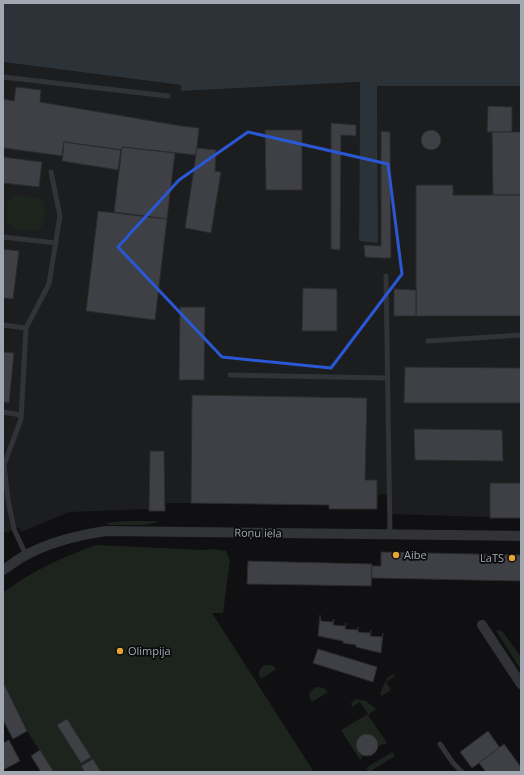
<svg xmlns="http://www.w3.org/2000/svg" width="524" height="775" font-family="'Open Sans',sans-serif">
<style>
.built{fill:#1c1d1f}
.green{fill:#1d241e}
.water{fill:#2b3339}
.building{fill:#3f4045;stroke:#2a2b2e}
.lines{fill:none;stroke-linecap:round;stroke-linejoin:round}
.lane{stroke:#323336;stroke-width:5}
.street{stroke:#323336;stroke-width:10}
.marked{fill:none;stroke:#2a57d4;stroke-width:3;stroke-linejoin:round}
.poi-dot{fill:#e7a533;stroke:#0b0b0d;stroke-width:1.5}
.labels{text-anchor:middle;stroke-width:3.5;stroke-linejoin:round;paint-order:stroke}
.street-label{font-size:11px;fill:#a2a8b2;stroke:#0b0b0d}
.poi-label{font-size:11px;fill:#a2a8b2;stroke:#0b0b0d;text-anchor:start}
</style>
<rect width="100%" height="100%" fill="#101012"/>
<!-- built -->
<polygon class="built" points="3,62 181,85 182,91 360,82 359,241 378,243 377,86 521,86 521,518 390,514 390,494 377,495 377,509 329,509 329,505 191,503 165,503 165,511 149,511 149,509 69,512 21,532 19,527 6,533 3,530"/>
<!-- green -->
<g class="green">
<path d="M18 195 32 196 42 199 45 205 44 223 41 228C29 233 16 231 6 222L8 201 12 196Z"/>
<polygon points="125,521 158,521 154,523 145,525 110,525 105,523"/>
<path d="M96 545 204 550 212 549 226 551 230 560 223 613H212L314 772H54L27 731 3 682V593C32 570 62 558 96 545Z"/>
<polygon points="498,630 503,632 521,657 521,670 496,631"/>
<path d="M265 665C270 665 273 665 276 669L261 679C257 673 259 669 265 665Z"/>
<polygon points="393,674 395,676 386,682 391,690 382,696 380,693 387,678"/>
<polygon points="316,687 324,688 328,692 312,702 309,695 310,692"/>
<path d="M356 699 366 701 376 709 368 715 387 743 378 746C376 721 342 743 364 755L360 760 341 730 368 714 360 702 352 707 351 703Z"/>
<polygon points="392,752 395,756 369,772 366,768"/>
</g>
<!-- water -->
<polygon class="water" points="3,3 521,3 521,86 377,86 378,243 359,241 360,82 181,91 181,85 3,62"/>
<!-- building -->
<g class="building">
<polygon points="16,87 41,90 40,102 182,126 199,128 196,155 122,147 121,150 64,142 62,156 4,148 3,156 3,99 14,101"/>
<polygon points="488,106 512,107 512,132 487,132"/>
<polygon points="331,123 356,125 356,136 341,135 340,250 331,249"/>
<circle cx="431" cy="140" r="10"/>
<polygon points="265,130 302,130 302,190 266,190"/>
<polygon points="381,131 390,132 391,258 381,258 365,257 364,245 381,246"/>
<polygon points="492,132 521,132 521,195 493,195"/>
<polygon points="64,142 121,150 118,170 62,161"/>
<polygon points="122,147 175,153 167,219 114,212"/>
<polygon points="197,148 216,150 215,171 221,172 211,233 185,228"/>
<polygon points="3,157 42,162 39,187 3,183"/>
<polygon points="416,185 453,185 453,195 521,195 521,316 416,316"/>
<polygon points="98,211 167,219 155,320 86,311"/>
<polygon points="3,249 19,251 13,299 3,298"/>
<polygon points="303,288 337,289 337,331 302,331"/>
<polygon points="394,289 416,290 416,316 394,316"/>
<polygon points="180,307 205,307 204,380 179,380"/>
<polygon points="3,352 14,353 9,403 3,402"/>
<polygon points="405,367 521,368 521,403 404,403"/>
<polygon points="192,395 367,398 365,480 377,480 377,509 329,509 329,505 191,503"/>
<polygon points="414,429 502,430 503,461 415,460"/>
<polygon points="150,451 164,451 165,511 149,511"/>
<rect x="490" y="483" width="31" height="35"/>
<polygon points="381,552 521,555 521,581 371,578 372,566 381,566"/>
<polygon points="248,561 372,564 371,586 247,584"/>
<polygon points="320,615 321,621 332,622 334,619 333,625 345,626 346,623 345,629 357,630 358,627 358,632 370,633 371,630 370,636 382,637 383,633 381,653 356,647 356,645 343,643 343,641 318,636"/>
<polygon points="318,649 377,667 373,682 313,663"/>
<polygon points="3,682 27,731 13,739 3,720"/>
<polygon points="67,719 91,757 81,763 57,725"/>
<polygon points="488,731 500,748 472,768 460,752"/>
<circle cx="367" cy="745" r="11"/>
<polygon points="9,740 20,761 3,770 3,743"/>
<polygon points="504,744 521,767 521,772 486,772 479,763"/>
<polygon points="40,750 54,772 41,772 31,756"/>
<polygon points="93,759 101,772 85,772 81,766"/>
</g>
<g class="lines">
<!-- lane -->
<g class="lane">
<polyline points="3,77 168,96"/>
<polyline points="3,237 56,243"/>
<polyline points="386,276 390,534"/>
<polyline points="3,325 26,328"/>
<polyline points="428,341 521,335"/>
<polyline points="230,375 387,378"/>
<polyline points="3,412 21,415"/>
<polyline points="26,555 14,529 8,500 4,465 21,419 26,328 49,284 60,216 51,172"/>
<polyline points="440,744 453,763 462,772"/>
</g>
<!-- street -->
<g class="street">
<path d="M3 570C11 565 18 559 26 555 50 542 79 535 106 531L521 536"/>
<polyline points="482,625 521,684"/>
</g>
</g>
<!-- marked area -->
<path class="marked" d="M248 132 388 164 402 274 331 368 222 357 118 247 179 180Z"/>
<!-- markers -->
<g class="poi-dot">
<circle cx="396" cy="555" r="4"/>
<circle cx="512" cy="558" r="4"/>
<circle cx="120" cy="651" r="4"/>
</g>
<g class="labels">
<!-- street labels -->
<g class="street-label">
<text transform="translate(258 533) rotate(1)" y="4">Roņu iela</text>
</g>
<!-- poi labels -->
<g class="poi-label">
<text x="404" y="559">Aibe</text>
<text x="504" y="562" text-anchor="end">LaTS</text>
<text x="128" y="655">Olimpija</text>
</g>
</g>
<!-- border -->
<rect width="524" height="775" fill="none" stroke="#a2a8b2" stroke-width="8"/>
</svg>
